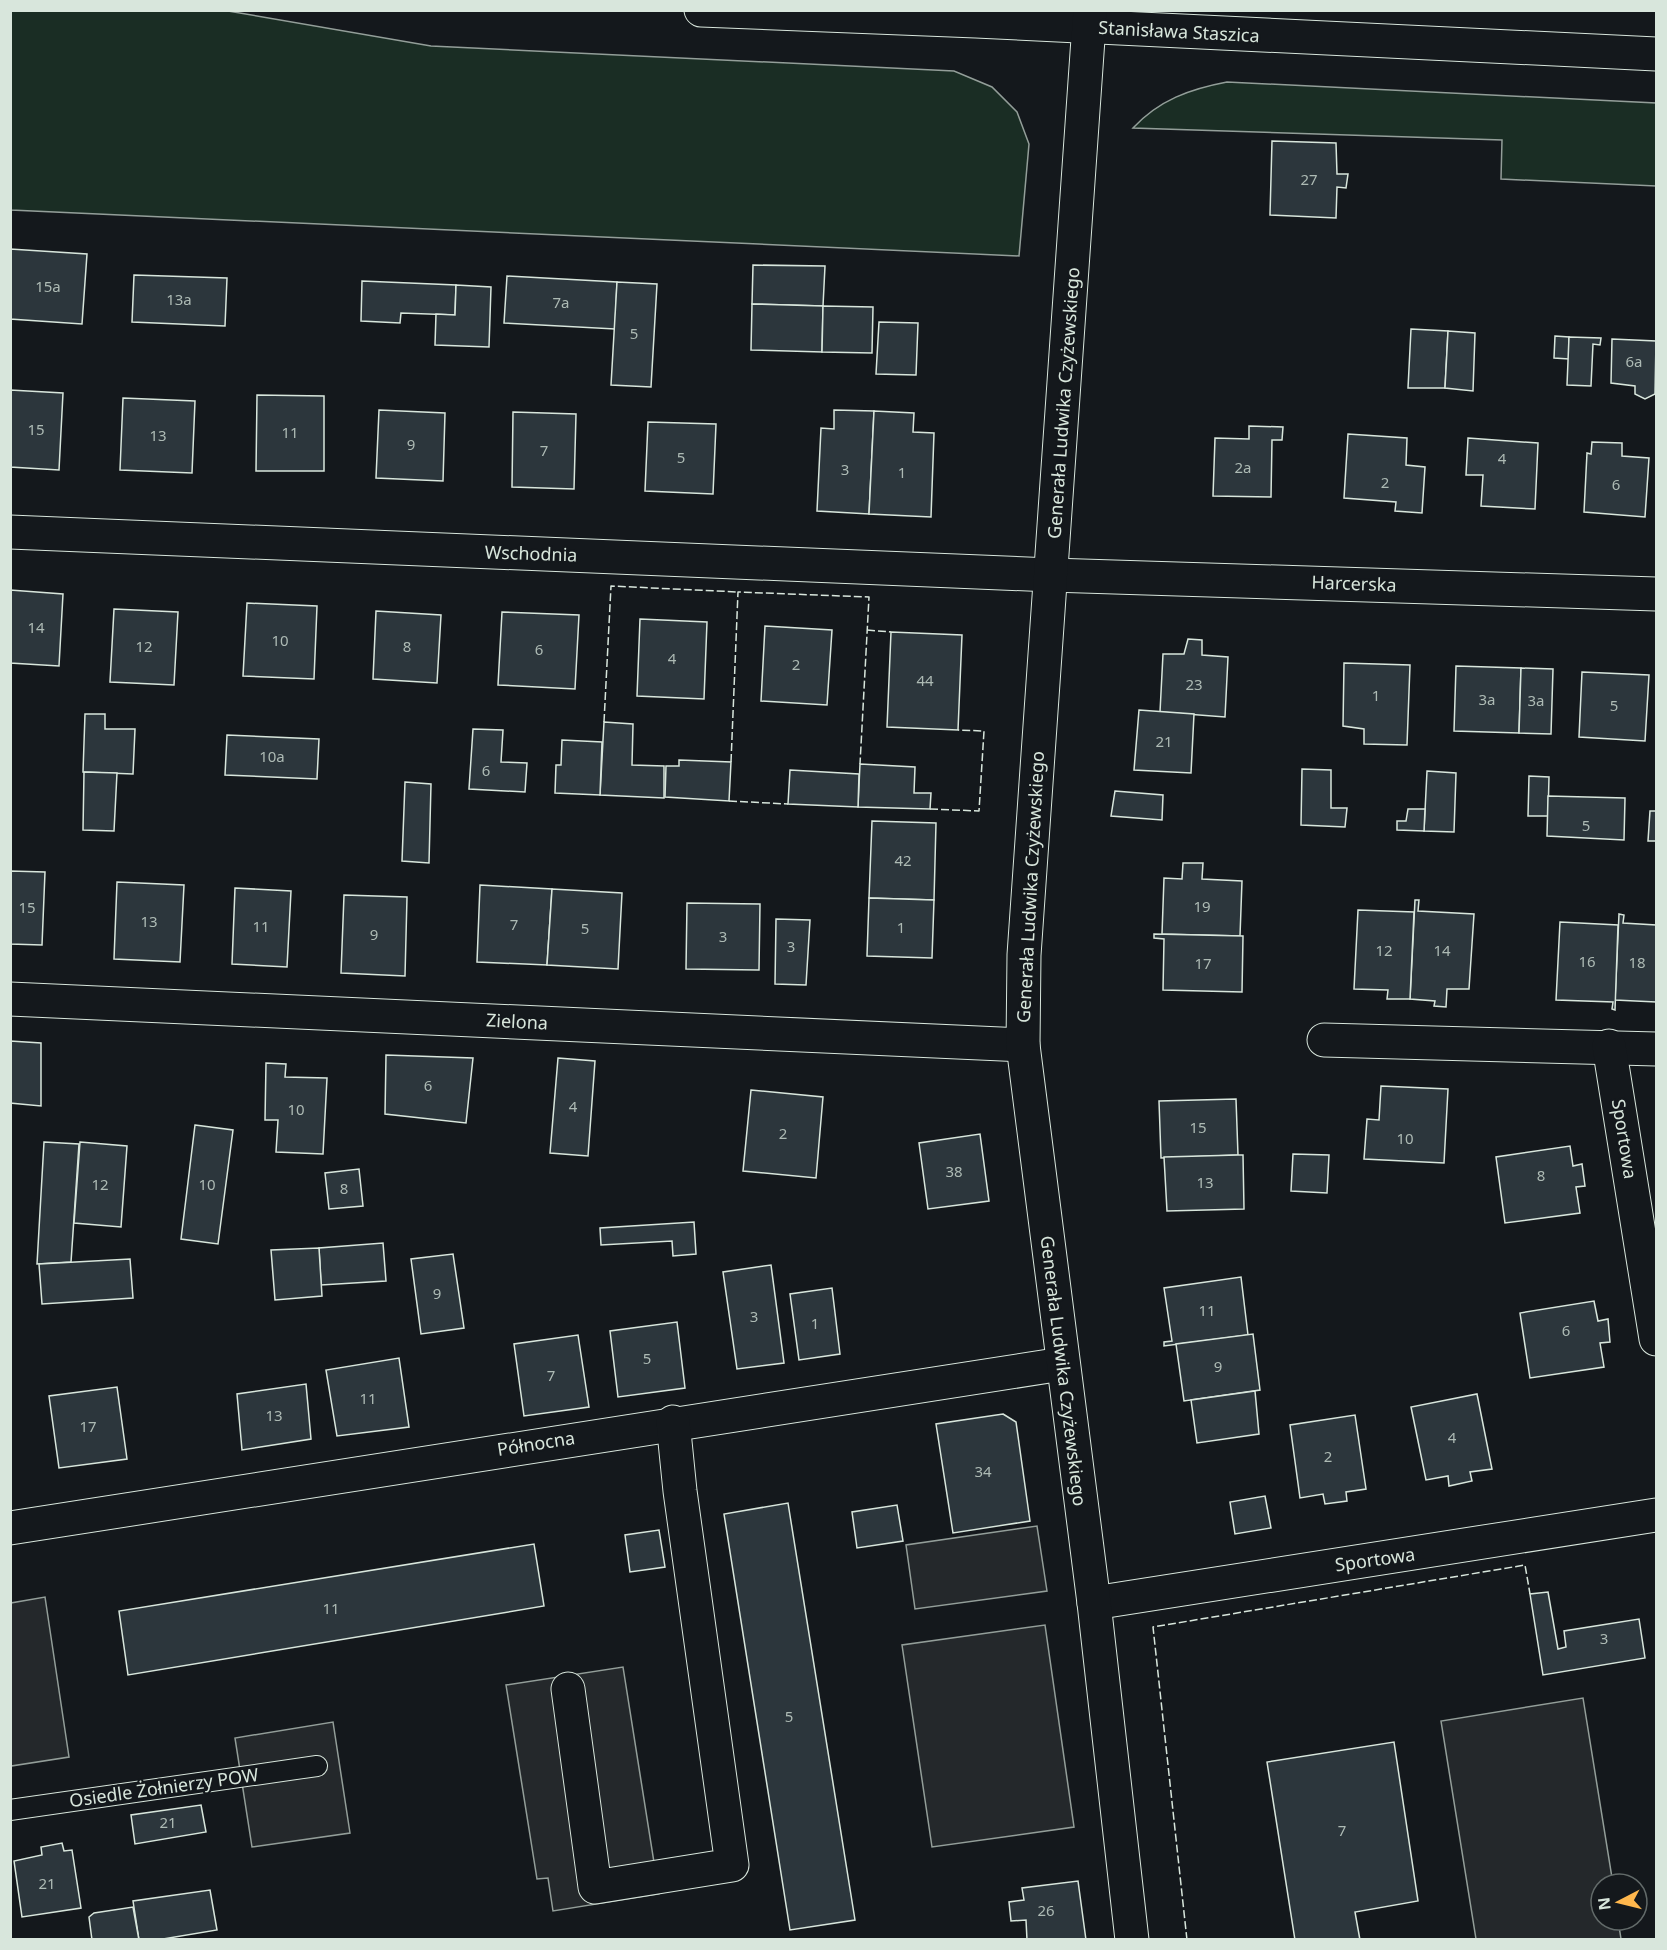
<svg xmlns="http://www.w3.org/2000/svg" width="1667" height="1950" font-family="'Noto Sans',sans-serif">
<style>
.green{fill:#1a2d24;stroke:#939e99;stroke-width:1.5}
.parking{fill:#24282b;stroke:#939e99;stroke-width:1.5}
.building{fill:#2c363c;stroke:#d8e6dc;stroke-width:1.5}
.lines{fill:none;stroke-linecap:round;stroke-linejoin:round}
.service-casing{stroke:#d8e6dc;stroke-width:22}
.minor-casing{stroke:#d8e6dc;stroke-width:35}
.tertiary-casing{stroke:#d8e6dc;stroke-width:35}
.service{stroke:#14181c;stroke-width:20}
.minor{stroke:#14181c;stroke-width:33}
.tertiary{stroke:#14181c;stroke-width:33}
.fence{stroke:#d8e6dc;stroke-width:1.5;stroke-dasharray:8 3;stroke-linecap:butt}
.labels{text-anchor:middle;stroke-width:4.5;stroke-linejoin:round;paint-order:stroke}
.number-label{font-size:15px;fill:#adbab4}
.street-label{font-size:18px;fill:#d8e6dc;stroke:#14181c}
</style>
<rect width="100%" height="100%" fill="#14181c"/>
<!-- green -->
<g class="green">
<polygon points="11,10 228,11 431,46 954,71 992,87 1017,112 1029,144 1019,256 11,210"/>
<path d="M1227 82 1656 103V186L1501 179 1502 140 1133 128C1159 100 1190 89 1227 82Z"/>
</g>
<!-- parking -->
<g class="parking">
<polygon points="1037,1526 1047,1591 915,1609 906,1545"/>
<polygon points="45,1597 69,1757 11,1766 11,1603"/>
<polygon points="1045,1625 1074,1827 932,1847 902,1645"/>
<polygon points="623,1667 659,1894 553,1911 548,1878 537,1879 506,1685"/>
<polygon points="1583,1698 1613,1884 1601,1884 1601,1920 1618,1920 1621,1939 1476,1939 1441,1721"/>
<polygon points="333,1722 350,1833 252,1847 235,1738"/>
</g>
<!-- building -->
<g class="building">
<polygon points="1272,141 1336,143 1337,174 1348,174 1346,188 1337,187 1336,218 1270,215"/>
<polygon points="10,249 87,254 82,324 10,319"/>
<polygon points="753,265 825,266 823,306 752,304"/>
<polygon points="134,275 227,278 225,326 132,322"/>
<polygon points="507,276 617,282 615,329 504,323"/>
<polygon points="362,281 456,285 455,315 401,313 400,323 361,321"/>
<polygon points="617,282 657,284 651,387 611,385"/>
<polygon points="456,285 491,287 489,347 435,345 436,314 455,315"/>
<polygon points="752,304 823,306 822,352 751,350"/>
<polygon points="823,306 873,307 872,353 822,352"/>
<polygon points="879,322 918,323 916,375 876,374"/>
<polygon points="1411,329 1448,331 1445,388 1408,388"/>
<polygon points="1448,331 1475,333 1473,391 1445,388"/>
<polygon points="1555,336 1569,337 1569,359 1554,358"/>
<polygon points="1569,337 1601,338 1600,345 1593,344 1591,386 1567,385"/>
<polygon points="1612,339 1656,341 1655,394 1645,399 1635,394 1635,386 1611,383"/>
<polygon points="10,390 63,393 59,470 10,467"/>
<polygon points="257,395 324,396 324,471 256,471"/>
<polygon points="123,398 195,401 192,473 120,470"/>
<polygon points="379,410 445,413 443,481 376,478"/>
<polygon points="834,410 874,411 869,514 817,511 821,428 834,429"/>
<polygon points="874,411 914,413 913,432 934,433 931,517 869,514"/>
<polygon points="513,412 576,414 574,489 512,487"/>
<polygon points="648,422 716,424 713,494 645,491"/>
<polygon points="1249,426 1283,427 1282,440 1272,440 1271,497 1213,496 1215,438 1249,439"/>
<polygon points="1348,434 1407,438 1406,465 1425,467 1422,513 1395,511 1396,502 1344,498"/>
<polygon points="1468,438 1538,443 1535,509 1481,506 1483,475 1466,475"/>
<polygon points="1592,442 1622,443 1622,456 1649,458 1645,517 1584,512 1587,453 1591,454"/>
<polygon points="10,590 63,594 59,666 10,663"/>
<polygon points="247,603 317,606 314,679 243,676"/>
<polygon points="114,609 178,612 174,685 110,682"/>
<polygon points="376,611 441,615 437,683 373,679"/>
<polygon points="502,612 579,615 575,689 498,685"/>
<polygon points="640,619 707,622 704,699 637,696"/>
<polygon points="765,626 832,630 827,705 761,701"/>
<polygon points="891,632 962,635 958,730 887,727"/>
<polygon points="1188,639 1202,640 1202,655 1228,657 1225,717 1160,712 1163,654 1184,654"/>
<polygon points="1344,663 1410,665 1407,745 1364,744 1364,729 1343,726"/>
<polygon points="1456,666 1521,668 1519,733 1454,731"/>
<polygon points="1521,668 1553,669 1551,734 1519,733"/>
<polygon points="1582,672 1649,675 1645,741 1579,737"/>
<polygon points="1139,710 1194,714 1191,773 1134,770"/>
<polygon points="85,714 105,714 105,729 135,729 133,774 83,772"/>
<polygon points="604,722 633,724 632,765 664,766 664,798 600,795"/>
<polygon points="473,729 503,730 501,762 527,763 525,792 469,789"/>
<polygon points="227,735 319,739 317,779 225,775"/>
<polygon points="562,740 602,742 600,795 555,793 556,765 561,765"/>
<polygon points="679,760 731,762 729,801 665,797 666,766 679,766"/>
<polygon points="860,764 915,767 914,793 931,793 930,809 858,807"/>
<polygon points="1302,769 1331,770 1331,808 1347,808 1345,827 1301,825"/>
<polygon points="790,770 859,774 858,807 788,804"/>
<polygon points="1427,771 1456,773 1454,832 1424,831"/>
<polygon points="84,772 117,773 114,831 83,830"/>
<polygon points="1529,776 1549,777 1548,816 1528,816"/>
<polygon points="405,782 431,784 429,863 402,861"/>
<polygon points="1115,791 1163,795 1162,820 1111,816"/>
<polygon points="1548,796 1625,798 1624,840 1547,836"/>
<polygon points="1408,809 1425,809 1424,831 1397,830 1397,821 1406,821"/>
<polygon points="1650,811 1656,811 1656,841 1648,841"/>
<polygon points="872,821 936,823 934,900 869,898"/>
<polygon points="1183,863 1203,863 1202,879 1242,881 1240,936 1162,934 1164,878 1182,879"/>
<polygon points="10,871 45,872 42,945 10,944"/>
<polygon points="117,882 184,885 180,962 114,959"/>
<polygon points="480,885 552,889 547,965 477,962"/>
<polygon points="235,888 291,891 287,967 232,964"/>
<polygon points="552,889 622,893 618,969 547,965"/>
<polygon points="344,895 407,897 405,976 341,973"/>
<polygon points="869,898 934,900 932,958 867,956"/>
<polygon points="1415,900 1419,900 1418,911 1474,914 1469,989 1447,989 1446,1007 1434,1006 1435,1001 1410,999"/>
<polygon points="687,903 760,904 759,970 686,969"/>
<polygon points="1358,910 1414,912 1410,999 1387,999 1388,990 1354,989"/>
<polygon points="1619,914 1624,915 1623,923 1656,925 1656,1002 1615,1000"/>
<polygon points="776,919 810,920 806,985 775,984"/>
<polygon points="1560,922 1618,925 1615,1010 1612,1009 1613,1002 1556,1000"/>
<polygon points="1154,934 1243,936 1242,992 1163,990 1164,939 1154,938"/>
<polygon points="10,1041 41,1043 41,1106 10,1103"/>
<polygon points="386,1055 473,1058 466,1123 385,1114"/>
<polygon points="558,1058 595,1061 588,1156 550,1153"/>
<polygon points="266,1063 286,1064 285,1077 327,1078 323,1154 276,1152 278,1120 265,1120"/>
<polygon points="1381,1086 1448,1089 1444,1163 1364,1159 1367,1119 1379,1120"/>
<polygon points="751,1090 823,1097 816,1178 743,1171"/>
<polygon points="1236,1099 1238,1155 1161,1158 1159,1101"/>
<polygon points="195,1125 233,1130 218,1244 181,1239"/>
<polygon points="980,1134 989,1201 928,1209 919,1143"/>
<polygon points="44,1142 79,1144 71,1262 37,1264"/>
<polygon points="80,1142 127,1146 121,1227 74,1223"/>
<polygon points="1570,1146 1573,1166 1582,1164 1585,1186 1576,1187 1580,1213 1505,1223 1496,1157"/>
<polygon points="1293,1154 1329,1155 1327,1193 1291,1191"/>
<polygon points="1238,1155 1243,1155 1244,1209 1167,1211 1164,1157"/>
<polygon points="359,1169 363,1206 329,1209 325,1173"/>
<polygon points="694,1222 696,1254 673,1256 672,1241 601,1245 600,1228"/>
<polygon points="383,1243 386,1281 321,1285 319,1248"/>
<polygon points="319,1248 322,1296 275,1300 271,1250"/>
<polygon points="453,1254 464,1328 421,1334 411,1259"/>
<polygon points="130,1259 133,1298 42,1304 39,1264"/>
<polygon points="771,1265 784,1363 737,1369 723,1272"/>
<polygon points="1241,1277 1248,1335 1164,1346 1164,1342 1172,1341 1164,1288"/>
<polygon points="832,1288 840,1354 799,1360 790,1294"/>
<polygon points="1594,1301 1598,1321 1608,1319 1610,1342 1600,1343 1604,1367 1530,1378 1520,1313"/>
<polygon points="677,1322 685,1388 618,1397 610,1331"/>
<polygon points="1253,1334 1260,1390 1184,1401 1176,1344"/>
<polygon points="578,1335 589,1407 524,1416 514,1344"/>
<polygon points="399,1358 409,1427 337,1436 326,1370"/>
<polygon points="306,1384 311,1439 242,1450 237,1394"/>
<polygon points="117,1387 127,1459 59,1468 49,1396"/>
<polygon points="1255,1391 1259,1434 1197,1443 1191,1400"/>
<polygon points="1477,1394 1492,1469 1470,1472 1472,1481 1449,1486 1448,1476 1426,1480 1411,1407"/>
<polygon points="1003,1414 1016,1422 1030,1521 953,1533 936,1424"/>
<polygon points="1355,1415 1366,1489 1346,1492 1347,1501 1325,1504 1323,1494 1300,1498 1290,1425"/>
<polygon points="1265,1496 1271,1528 1235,1534 1230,1502"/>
<polygon points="788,1503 855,1920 790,1930 724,1514"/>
<polygon points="897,1505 903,1541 857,1548 852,1512"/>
<polygon points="659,1530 665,1567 630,1572 625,1535"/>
<polygon points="534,1544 544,1606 128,1675 119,1611"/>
<polygon points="1548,1592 1558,1649 1566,1647 1564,1631 1639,1619 1645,1658 1543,1675 1530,1594"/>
<polygon points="1394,1742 1418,1901 1355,1912 1360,1940 1295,1940 1267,1762"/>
<polygon points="201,1805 206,1832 135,1844 131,1815"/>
<polygon points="62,1843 64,1851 72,1850 81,1908 22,1917 14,1861 42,1855 41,1847"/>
<polygon points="1078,1881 1086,1940 1027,1940 1026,1920 1011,1921 1009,1902 1024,1900 1022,1888"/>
<polygon points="210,1890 217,1930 157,1940 139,1940 133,1901"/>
<polygon points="133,1907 139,1940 92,1940 89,1917 94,1913"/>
</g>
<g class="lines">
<defs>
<polyline id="service" points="10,1810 317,1766"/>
<g id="minor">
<polyline points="10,532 1051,575 1656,594"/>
<polyline points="10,999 1023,1045"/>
<polyline points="1324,1040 1656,1049"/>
<polyline points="1609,1046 1656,1339"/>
<polyline points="10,1528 1062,1364"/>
<polyline points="1094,1603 1656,1515"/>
<polyline points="568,1689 595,1887 732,1865 680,1491 673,1422"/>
</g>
<g id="tertiary">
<polyline points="701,10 976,21 1656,54"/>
<polyline points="1090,10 1024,955 1023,1045 1094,1603 1132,1940"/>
</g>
</defs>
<!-- service casing -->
<use href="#service" class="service-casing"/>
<!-- minor casing -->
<use href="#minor" class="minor-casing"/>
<!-- tertiary casing -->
<use href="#tertiary" class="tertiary-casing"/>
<!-- service -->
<use href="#service" class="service"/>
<!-- minor -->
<use href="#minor" class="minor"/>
<!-- tertiary -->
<use href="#tertiary" class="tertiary"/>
<!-- fence -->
<g class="fence">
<polyline points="867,630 891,632"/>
<polyline points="604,722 611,586 738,592"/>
<polyline points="731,762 738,592 869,597 860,764"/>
<polyline points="729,801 788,804"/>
<polyline points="930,809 979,811 984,731 958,730"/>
<polyline points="1187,1940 1153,1627 1525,1565 1530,1594"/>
</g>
</g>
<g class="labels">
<!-- number labels -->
<g class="number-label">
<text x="1309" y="185">27</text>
<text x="48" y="292">15a</text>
<text x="179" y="305">13a</text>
<text x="561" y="308">7a</text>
<text x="634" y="339">5</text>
<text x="1634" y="367">6a</text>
<text x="36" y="435">15</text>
<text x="290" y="438">11</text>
<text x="158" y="441">13</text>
<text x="411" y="450">9</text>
<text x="544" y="456">7</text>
<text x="681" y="463">5</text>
<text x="1502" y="464">4</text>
<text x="1243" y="473">2a</text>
<text x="845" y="475">3</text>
<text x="902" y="478">1</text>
<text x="1385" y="488">2</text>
<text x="1616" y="490">6</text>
<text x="36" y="633">14</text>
<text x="280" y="646">10</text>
<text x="144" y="652">12</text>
<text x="407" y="652">8</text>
<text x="539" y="655">6</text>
<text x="672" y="664">4</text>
<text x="796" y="670">2</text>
<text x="925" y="686">44</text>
<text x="1194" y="690">23</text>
<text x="1376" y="701">1</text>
<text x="1487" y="705">3a</text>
<text x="1536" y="706">3a</text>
<text x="1614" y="711">5</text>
<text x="1164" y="747">21</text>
<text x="272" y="762">10a</text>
<text x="486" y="776">6</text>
<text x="1586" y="831">5</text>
<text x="903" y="866">42</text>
<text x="1202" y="912">19</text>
<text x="27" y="913">15</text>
<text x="149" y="927">13</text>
<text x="514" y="930">7</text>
<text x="261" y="932">11</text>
<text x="901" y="933">1</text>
<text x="585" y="934">5</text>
<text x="374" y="940">9</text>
<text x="723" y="942">3</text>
<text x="791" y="952">3</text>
<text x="1384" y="956">12</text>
<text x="1442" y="956">14</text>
<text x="1587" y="967">16</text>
<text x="1637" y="968">18</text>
<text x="1203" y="969">17</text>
<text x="428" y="1091">6</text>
<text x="573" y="1112">4</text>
<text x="296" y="1115">10</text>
<text x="1198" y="1133">15</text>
<text x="783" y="1139">2</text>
<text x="1405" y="1144">10</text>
<text x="954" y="1177">38</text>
<text x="1541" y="1181">8</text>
<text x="1205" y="1188">13</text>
<text x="100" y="1190">12</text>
<text x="207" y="1190">10</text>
<text x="344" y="1194">8</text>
<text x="437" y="1299">9</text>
<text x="1207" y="1316">11</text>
<text x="754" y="1322">3</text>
<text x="815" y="1329">1</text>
<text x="1566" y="1336">6</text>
<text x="647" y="1364">5</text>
<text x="1218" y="1372">9</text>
<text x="551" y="1381">7</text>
<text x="368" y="1404">11</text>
<text x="274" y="1421">13</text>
<text x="88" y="1432">17</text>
<text x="1452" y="1443">4</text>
<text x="1328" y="1462">2</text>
<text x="983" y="1477">34</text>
<text x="331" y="1614">11</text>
<text x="1604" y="1644">3</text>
<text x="789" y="1722">5</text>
<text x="168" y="1828">21</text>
<text x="1342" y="1836">7</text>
<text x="47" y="1889">21</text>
<text x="1046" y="1916">26</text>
</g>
<!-- street labels -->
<g class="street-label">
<text transform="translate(1179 32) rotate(3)" y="6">Stanisława Staszica</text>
<text transform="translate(1064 403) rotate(-86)" y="6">Generała Ludwika Czyżewskiego</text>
<text transform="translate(531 554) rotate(2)" y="6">Wschodnia</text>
<text transform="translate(1354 584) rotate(2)" y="6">Harcerska</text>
<text transform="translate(1031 887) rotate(-87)" y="6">Generała Ludwika Czyżewskiego</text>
<text transform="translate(517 1022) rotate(3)" y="6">Zielona</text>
<text transform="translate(1624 1139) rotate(81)" y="6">Sportowa</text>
<text transform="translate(1063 1371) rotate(83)" y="6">Generała Ludwika Czyżewskiego</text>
<text transform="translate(536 1444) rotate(-9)" y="6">Północna</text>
<text transform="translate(1375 1560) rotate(-8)" y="6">Sportowa</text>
<text transform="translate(164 1788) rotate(-8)" y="6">Osiedle Żołnierzy POW</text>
</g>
</g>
<!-- border -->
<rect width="1667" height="1950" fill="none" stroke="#d8e6dc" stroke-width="24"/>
<!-- north arrow -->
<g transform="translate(1619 1902) rotate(263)"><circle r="28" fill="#14181c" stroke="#626a69" stroke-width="1.5"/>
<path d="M0-4.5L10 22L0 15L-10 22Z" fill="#ffb74d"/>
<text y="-9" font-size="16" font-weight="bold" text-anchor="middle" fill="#d8e6dc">N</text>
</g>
</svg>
